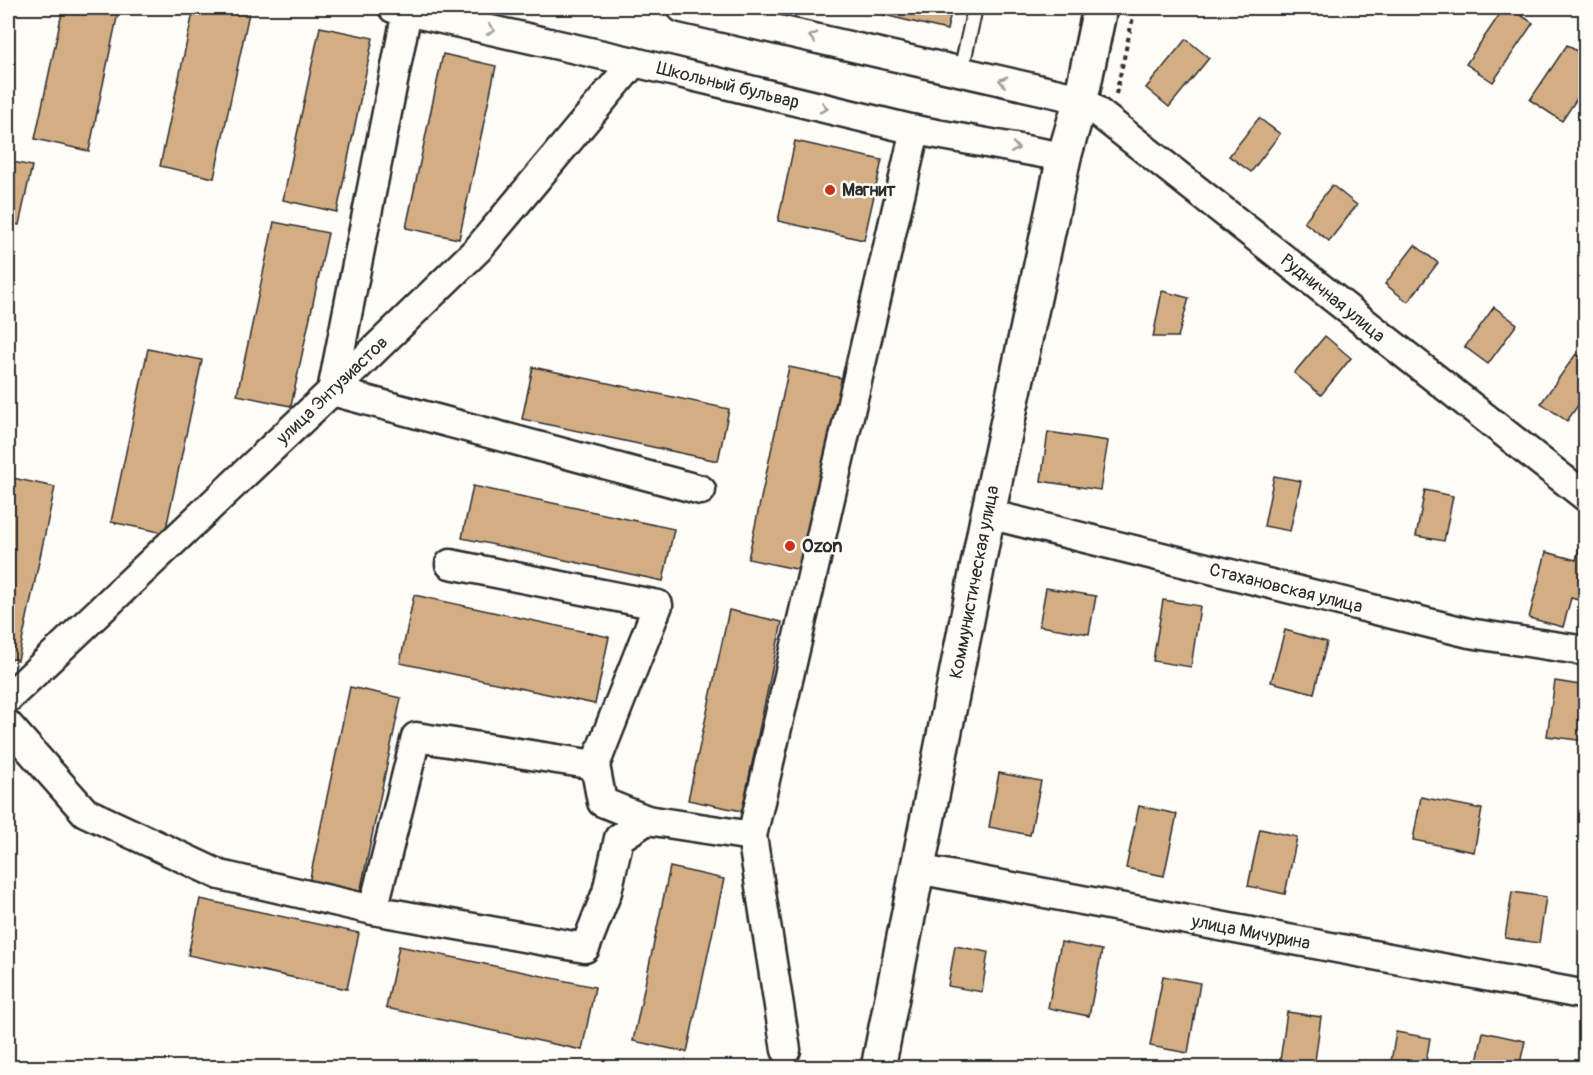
<svg xmlns="http://www.w3.org/2000/svg" width="1593" height="1075" font-family="Pangolin,sans-serif">
<style>
.building{fill:#d3ae85;stroke:#2b2b2b;stroke-width:1.5}
.lines{fill:none;stroke-linecap:round;stroke-linejoin:round}
.lane-casing{stroke:#2b2b2b;stroke-width:18}
.street-casing{stroke:#2b2b2b;stroke-width:33}
.secondary-casing{stroke:#2b2b2b;stroke-width:38}
.path{stroke:#2b2b2b;stroke-width:4;stroke-dasharray:4.5 4.5;stroke-linecap:butt}
.lane{stroke:#fdfcf7;stroke-width:14}
.street{stroke:#fdfcf7;stroke-width:28}
.secondary{stroke:#fdfcf7;stroke-width:33}
.oneway{stroke:#9e9e9b}
.poi-dot{fill:#c8321e;stroke:#fdfcf7;stroke-width:2}
.labels{text-anchor:middle;stroke-width:5;stroke-linejoin:round;paint-order:stroke}
.street-label{font-size:18px;fill:#2b2b2b;stroke:#fdfcf7}
.poi-label{font-size:18px;font-weight:bold;fill:#2b2b2b;stroke:#fdfcf7;text-anchor:start}
</style>
<rect width="100%" height="100%" fill="#fdfcf7"/>
<filter id="ink" filterUnits="userSpaceOnUse"><feTurbulence type="fractalNoise" baseFrequency=".0167" numOctaves="2"/><feDisplacementMap in="SourceGraphic" scale="12" xChannelSelector="R" yChannelSelector="G"/><feConvolveMatrix kernelMatrix="1 2 1 2 8 2 1 2 1" color-interpolation-filters="sRGB"/></filter>
<g filter="url(#ink)">
<!-- building -->
<g class="building">
<polygon points="63,8 119,8 89,151 35,139"/>
<polygon points="194,8 250,8 214,178 160,166"/>
<polygon points="855,8 952,8 947,30"/>
<polygon points="1504,8 1510,8 1533,23 1493,82 1466,64"/>
<polygon points="320,27 373,38 337,212 283,200"/>
<polygon points="1186,39 1209,58 1169,107 1146,88"/>
<polygon points="1567,45 1586,57 1586,85 1562,121 1530,100"/>
<polygon points="443,54 496,66 459,239 406,228"/>
<polygon points="1259,118 1280,134 1251,172 1229,156"/>
<polygon points="795,141 882,160 864,240 778,221"/>
<polygon points="8,161 32,166 19,225 8,223"/>
<polygon points="1332,185 1357,205 1329,241 1304,222"/>
<polygon points="274,222 328,233 291,406 237,395"/>
<polygon points="1415,245 1438,263 1408,302 1385,284"/>
<polygon points="1162,291 1189,298 1178,337 1153,337"/>
<polygon points="1494,307 1517,324 1488,364 1465,347"/>
<polygon points="1325,336 1351,358 1321,395 1294,373"/>
<polygon points="148,349 202,360 165,533 111,522"/>
<polygon points="1576,354 1586,361 1586,394 1567,421 1541,403"/>
<polygon points="533,367 729,409 718,461 522,419"/>
<polygon points="789,367 842,378 801,570 748,559"/>
<polygon points="1048,432 1108,441 1100,490 1041,481"/>
<polygon points="1274,476 1301,481 1290,531 1264,526"/>
<polygon points="8,477 55,487 18,660 8,658"/>
<polygon points="473,486 674,529 663,581 462,538"/>
<polygon points="1425,490 1453,496 1444,541 1416,536"/>
<polygon points="1581,541 1586,542 1586,602 1571,598 1563,627 1529,618 1546,552 1576,560"/>
<polygon points="1046,588 1096,596 1089,634 1039,626"/>
<polygon points="414,595 609,637 595,704 400,663"/>
<polygon points="1163,600 1200,606 1191,667 1153,661"/>
<polygon points="729,610 782,622 742,811 688,800"/>
<polygon points="1285,630 1327,642 1314,693 1271,682"/>
<polygon points="1555,681 1586,686 1585,741 1547,736"/>
<polygon points="350,687 401,698 360,893 309,883"/>
<polygon points="999,773 1041,781 1030,835 989,827"/>
<polygon points="1421,797 1482,809 1474,852 1413,840"/>
<polygon points="1139,806 1177,814 1164,876 1126,868"/>
<polygon points="1260,829 1297,837 1285,894 1248,886"/>
<polygon points="670,867 724,879 687,1052 633,1041"/>
<polygon points="1512,892 1546,897 1539,943 1505,938"/>
<polygon points="200,899 359,933 347,989 188,955"/>
<polygon points="1061,942 1102,950 1089,1016 1048,1008"/>
<polygon points="399,946 595,987 582,1050 386,1008"/>
<polygon points="955,946 988,952 982,992 948,986"/>
<polygon points="1163,976 1200,983 1188,1053 1150,1046"/>
<polygon points="1287,1012 1321,1017 1314,1068 1279,1068"/>
<polygon points="1396,1032 1430,1038 1425,1068 1390,1068"/>
<polygon points="1483,1032 1525,1041 1519,1068 1476,1068"/>
</g>
<g class="lines">
<defs>
<polyline id="lane" points="961,71 975,8"/>
<g id="street">
<polyline points="393,8 634,62 915,130 1064,157"/>
<polyline points="682,8 1081,99 1586,497"/>
<polyline points="407,11 332,391 701,490"/>
<polyline points="988,514 1469,633 1586,651"/>
<polyline points="450,564 658,605 595,765 602,802 647,820"/>
<polyline points="8,698 332,391 478,249 634,62"/>
<polyline points="8,725 85,812 220,875 373,910 585,948 607,892 619,838 647,820 752,836"/>
<polyline points="917,869 1586,995"/>
<polyline points="373,910 416,737 595,765"/>
<polyline points="786,1050 752,836 915,130"/>
</g>
<polyline id="secondary" points="878,1068 988,514 1064,157 1081,99 1100,8"/>
</defs>
<!-- lane casing -->
<use href="#lane" class="lane-casing"/>
<!-- street casing -->
<use href="#street" class="street-casing"/>
<!-- secondary casing -->
<use href="#secondary" class="secondary-casing"/>
<!-- path -->
<polyline class="path" points="1116,94 1135,8"/>
<!-- lane -->
<use href="#lane" class="lane"/>
<!-- street -->
<use href="#street" class="street"/>
<!-- secondary -->
<use href="#secondary" class="secondary"/>
</g>
<!-- one-way arrows -->
<defs><path id="oneway-chevron" d="M-2-3.5L2.5 0L-2 3.5" fill="none" stroke-width="1.6" stroke-linecap="round" stroke-linejoin="round" transform="scale(1.5)"/></defs>
<g class="oneway">
<use href="#oneway-chevron" transform="translate(491 30) rotate(13)"/>
<use href="#oneway-chevron" transform="translate(813 37) rotate(-167)"/>
<use href="#oneway-chevron" transform="translate(1003 81) rotate(-167)"/>
<use href="#oneway-chevron" transform="translate(824 108) rotate(14)"/>
<use href="#oneway-chevron" transform="translate(1015 148) rotate(10)"/>
</g>
</g>
<!-- markers -->
<g class="poi-dot">
<circle cx="830" cy="190" r="6"/>
<circle cx="790" cy="546" r="6"/>
</g>
<g class="labels">
<!-- street labels -->
<g class="street-label">
<text transform="translate(728 85) rotate(14)" y="6">Школьный бульвар</text>
<text transform="translate(1333 298) rotate(39)" y="6">Рудничная улица</text>
<text transform="translate(332 390) rotate(-44)" y="6">улица Энтузиастов</text>
<text transform="translate(974 582) rotate(-79)" y="6">Коммунистическая улица</text>
<text transform="translate(1286 588) rotate(14)" y="6">Стахановская улица</text>
<text transform="translate(1251 932) rotate(11)" y="6">улица Мичурина</text>
</g>
<!-- poi labels -->
<g class="poi-label">
<text x="842" y="196">Магнит</text>
<text x="802" y="552">Ozon</text>
</g>
</g>
<!-- margin -->
<rect width="1593" height="1075" fill="none" stroke="#fdfcf7" stroke-width="30"/>
<rect x="15" y="15" width="1563" height="1045" fill="none" stroke="#2b2b2b" stroke-width="2" filter="url(#ink)"/>
</svg>
